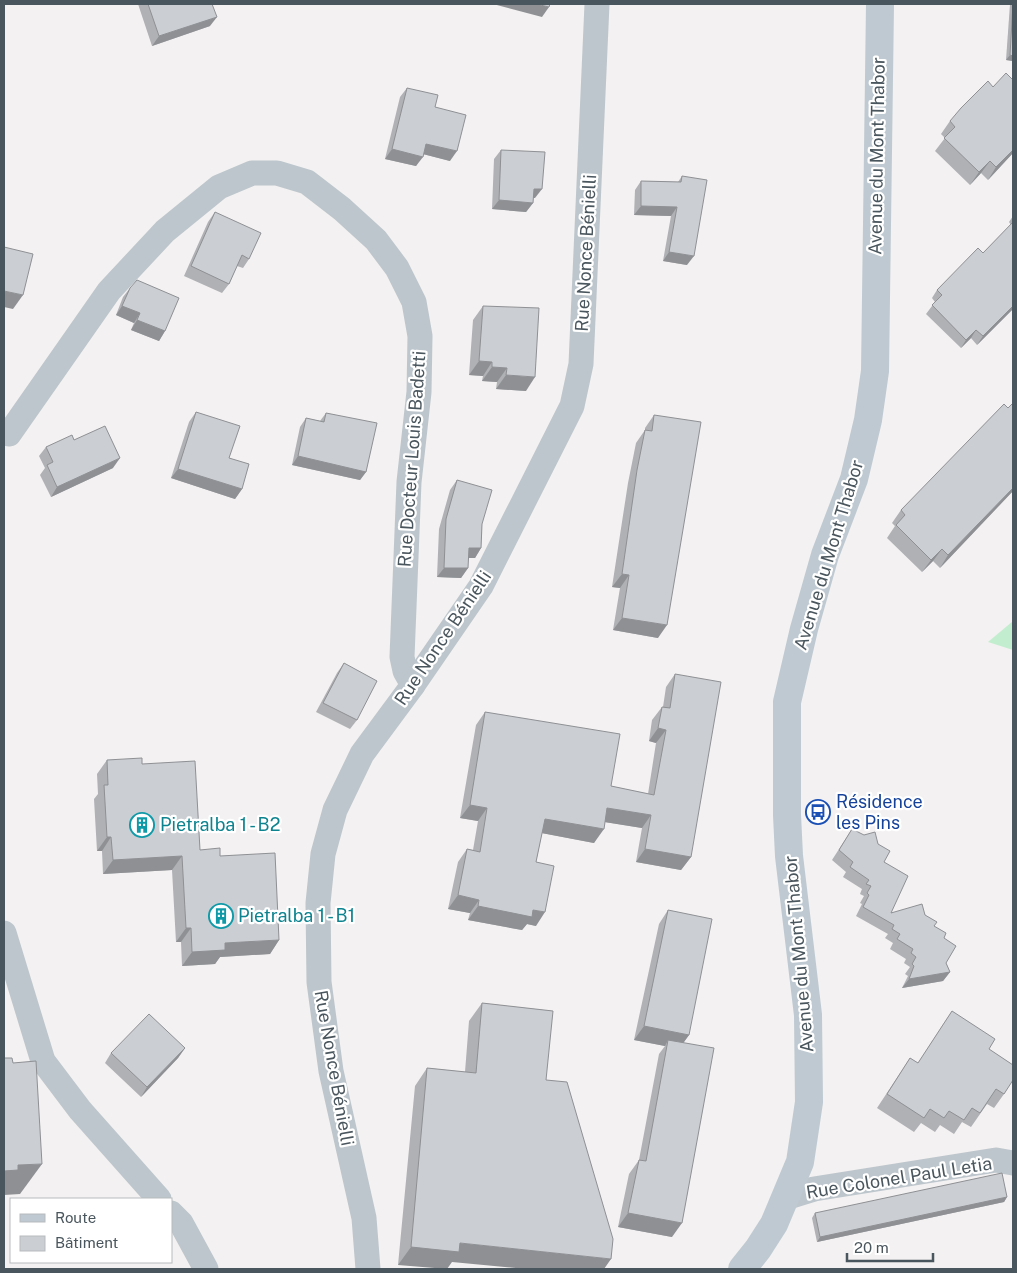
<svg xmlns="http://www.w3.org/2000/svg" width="1017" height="1273" font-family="'Public Sans',sans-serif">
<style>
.green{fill:#c3edcf}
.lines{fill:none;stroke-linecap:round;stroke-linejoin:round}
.street{stroke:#bdc6cc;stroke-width:25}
.secondary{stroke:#bec9d1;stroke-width:28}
.wall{fill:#afb1b5}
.shaded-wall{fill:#8e9094}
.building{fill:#cbced3;stroke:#8e9094}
.labels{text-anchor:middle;stroke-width:4.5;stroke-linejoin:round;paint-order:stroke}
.street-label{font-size:18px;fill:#4a565d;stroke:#fff}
.transit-label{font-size:18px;fill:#164399;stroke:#fff;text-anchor:start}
.culture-label{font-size:18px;fill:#0d838f;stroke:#fff;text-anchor:start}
</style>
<rect width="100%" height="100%" fill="#f3f1f1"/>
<!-- green -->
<polygon class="green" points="1013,621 1013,650 988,642"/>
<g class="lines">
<!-- street -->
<g class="street">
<polyline points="9,434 109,291 165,231 219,187 252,173 277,173 307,182 342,209 376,240 397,268 414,302 420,336 419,392 409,482 402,657 405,671 413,685"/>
<polyline points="4,933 43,1061 80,1110 159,1199"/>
<polyline points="785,1198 814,1189 996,1160 1013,1163"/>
<polyline points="171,1213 181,1223 206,1269"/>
<polyline points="368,1269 364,1218 331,1071 319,982 318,903 323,854 335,810 362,754 413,685 481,586 572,406 581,364 597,4"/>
</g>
<!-- secondary -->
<polyline class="secondary" points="742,1269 758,1249 774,1224 800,1162 809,1102 808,1015 789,856 787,815 787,702 804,629 825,555 854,479 868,420 875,371 880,4"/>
</g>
<!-- wall -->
<g class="wall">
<polygon points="138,4 212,4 210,26 152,46"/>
<polygon points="1010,4 1013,4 1013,61 1006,60"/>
<polygon points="1013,80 1013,153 988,180 981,173 970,185 935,151 945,138 941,134 950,121 993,87"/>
<polygon points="407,88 435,107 450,161 423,154 416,166 385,159 400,97"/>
<polygon points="501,150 535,198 533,198 533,203 526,212 492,209 494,159"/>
<polygon points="682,176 687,265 663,261 671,216 634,215 635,190 641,181 678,182"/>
<polygon points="215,212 249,259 243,268 237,266 229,284 222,293 184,276 208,222"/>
<polygon points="1013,216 1013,309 977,345 971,338 961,348 926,314 935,302 932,298 937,290 983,253 1011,225 1009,222"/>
<polygon points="130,288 165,331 159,341 131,330 134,323 116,315 123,297"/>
<polygon points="483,306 526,391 496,389 497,382 482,381 483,376 469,375 473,320"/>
<polygon points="1013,403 1013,491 940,568 933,561 922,572 887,538 895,526 892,523 901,510"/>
<polygon points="196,412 242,489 235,499 171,478 189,422"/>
<polygon points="326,413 366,472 360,480 292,465 300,427 306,418 320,421"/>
<polygon points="654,415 658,638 613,630 620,588 612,587 628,483 636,443 645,430 645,428"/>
<polygon points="74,440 113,468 51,497 40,475 45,468 39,456 46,447"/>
<polygon points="457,480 482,524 481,548 475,558 468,558 468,568 461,578 437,577 439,529 450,490"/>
<polygon points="344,663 357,720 350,729 316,712 337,673"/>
<polygon points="675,674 691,857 681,870 636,862 642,828 605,822 594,843 542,833 536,862 536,926 527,924 522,930 468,920 470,913 448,909 458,862 467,849 473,850 478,821 460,818 476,725 485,712 611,786 648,794 656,743 649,741 652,720 662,707 663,707 666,687"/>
<polygon points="107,760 142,764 200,850 220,856 279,940 270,954 220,957 215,964 182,966 181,942 176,942 172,870 103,874 102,851 97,851 94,799 98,794 97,774"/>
<polygon points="852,829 884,862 891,913 925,915 934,926 944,938 946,963 950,972 943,981 902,988 908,976 905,974 910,967 904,963 906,959 890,949 893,943 885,938 888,934 856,916 862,904 860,903 864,896 860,894 862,889 843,877 846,872 832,860"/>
<polygon points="668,910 689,1035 683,1043 672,1237 618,1227 629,1174 639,1160 659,1054 665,1046 634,1040 659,924"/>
<polygon points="482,1003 553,1011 452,1262 398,1265 415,1086 427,1068 465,1072 469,1021"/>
<polygon points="952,1011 989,1049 1004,1094 994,1108 987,1104 971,1127 962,1122 954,1134 940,1125 935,1132 921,1123 914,1132 877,1108 910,1058 918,1063"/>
<polygon points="185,1048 178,1058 141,1097 105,1063 111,1053"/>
<polygon points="1007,1197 1004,1202 817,1242 812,1218 815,1213"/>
</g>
<!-- shaded-wall -->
<g class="shaded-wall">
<polygon points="493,4 536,4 549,7 542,17"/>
<polygon points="217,17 210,26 152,46 159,36"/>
<polygon points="1010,55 1013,56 1013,61 1006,60"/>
<polygon points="426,144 457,151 450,161 419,153"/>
<polygon points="392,149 423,157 416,166 385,159"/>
<polygon points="1013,150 1013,153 988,180 996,167"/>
<polygon points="990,161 981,173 970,185 979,172"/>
<polygon points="534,189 542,189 535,198 527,198"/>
<polygon points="499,200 533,203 526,212 492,209"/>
<polygon points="641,206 677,207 671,216 634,215"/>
<polygon points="669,252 694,256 687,265 663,261"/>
<polygon points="4,291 23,295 13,309 4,307"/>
<polygon points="122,306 140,313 134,323 116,315"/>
<polygon points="1013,306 1013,309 977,345 983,336"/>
<polygon points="137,320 165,331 159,341 131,330"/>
<polygon points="976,330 971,338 961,348 966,340"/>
<polygon points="479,361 492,362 483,376 469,375"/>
<polygon points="492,367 507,368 497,382 482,381"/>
<polygon points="506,375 535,377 526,391 496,389"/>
<polygon points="298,456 366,472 360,480 292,465"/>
<polygon points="120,458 113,468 51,497 57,487"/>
<polygon points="178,469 242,489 235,499 171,478"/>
<polygon points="1013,488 1013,491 940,568 948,555"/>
<polygon points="469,548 481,548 475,558 462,558"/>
<polygon points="942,549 933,561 922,572 931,560"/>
<polygon points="444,568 468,568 461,578 437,577"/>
<polygon points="622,574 629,575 620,588 612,587"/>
<polygon points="622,618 667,625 658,638 613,630"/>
<polygon points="658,728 666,730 656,743 649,741"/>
<polygon points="470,805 487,808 478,821 460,818"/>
<polygon points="607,808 651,815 642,828 598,821"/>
<polygon points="545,819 604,829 594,843 536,832"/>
<polygon points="107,837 111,837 102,851 97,851"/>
<polygon points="645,849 691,857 681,870 636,862"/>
<polygon points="182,856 172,870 103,874 113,860"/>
<polygon points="458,895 479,900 470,913 448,909"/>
<polygon points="478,906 533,910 545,912 536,926 527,924 522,930 468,920"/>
<polygon points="186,928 191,928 181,942 176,942"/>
<polygon points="279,940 270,954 220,957 215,964 182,966 192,952 225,943"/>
<polygon points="950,972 943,981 902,988 909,979"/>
<polygon points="644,1026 689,1035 679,1049 668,1040 665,1046 634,1040"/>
<polygon points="185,1048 178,1058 141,1097 147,1087"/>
<polygon points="42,1164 20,1194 4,1195 4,1171 18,1165"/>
<polygon points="1007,1197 1004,1202 817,1242 820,1237"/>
<polygon points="628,1213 682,1223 672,1237 618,1227"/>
<polygon points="460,1243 611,1259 604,1269 526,1269 452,1262 447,1269 398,1265 411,1247"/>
</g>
<!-- building -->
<g class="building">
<polygon points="148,4 212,4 217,17 159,36"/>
<polygon points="536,4 550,4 549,7"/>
<polygon points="1013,4 1013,56 1010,55"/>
<polygon points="1006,73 1013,80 1013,150 996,167 990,161 979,172 944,138 955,127 950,121 961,108 988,81 993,87"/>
<polygon points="407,88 438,95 435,107 466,115 457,151 426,144 423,157 392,149"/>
<polygon points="501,150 545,152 542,189 534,189 533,203 499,200"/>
<polygon points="682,176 707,180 694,256 669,252 677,207 641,206 641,181 681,182"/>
<polygon points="215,212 261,233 249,259 242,255 229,284 191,266"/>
<polygon points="1013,222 1013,306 983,336 976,330 966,340 932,305 942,295 937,290 978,248 983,253"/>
<polygon points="4,247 33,254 23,295 4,291"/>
<polygon points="137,280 179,298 165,331 137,320 140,313 122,306 130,288"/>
<polygon points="483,306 539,308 535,377 506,375 507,368 492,367 492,362 479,361"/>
<polygon points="1013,403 1013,488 948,555 942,549 931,560 896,525 905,515 901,510 1004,404 1008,408"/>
<polygon points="196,412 240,426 229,458 249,464 242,489 178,469"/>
<polygon points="326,413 377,423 366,472 298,456 306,418 324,422"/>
<polygon points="654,415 701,422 667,625 622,618 629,575 622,574 637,470 645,430 652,431"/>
<polygon points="105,426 120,458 57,487 47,465 53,462 46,447 72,435 74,440"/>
<polygon points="457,480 492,490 482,524 481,548 469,548 468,568 444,568 446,519"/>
<polygon points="344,663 377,681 357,720 323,703"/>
<polygon points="675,674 721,682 691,857 645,849 651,815 607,808 604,829 545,819 536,862 554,866 545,912 533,910 532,917 478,906 479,900 458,895 467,849 480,852 487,808 470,805 485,712 620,734 611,786 654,795 666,730 658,728 662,707 670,708"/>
<polygon points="142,758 142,764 195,761 200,850 220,848 220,856 275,853 279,940 225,943 225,950 192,952 191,928 186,928 182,856 113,860 111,837 107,837 104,785 108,785 107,760"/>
<polygon points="852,829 864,835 875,832 878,844 890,851 884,862 908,876 891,913 922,904 925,915 937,922 934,926 946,933 944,938 956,946 946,963 950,972 909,979 914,966 912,964 916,957 911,953 913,949 897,939 900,934 892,929 894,925 863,907 869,895 867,893 871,886 866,884 869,880 850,867 853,862 839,850"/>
<polygon points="668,910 712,919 689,1035 644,1026"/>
<polygon points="482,1003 553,1011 546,1080 567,1082 613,1239 611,1259 460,1243 459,1252 411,1247 427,1068 476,1073"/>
<polygon points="952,1011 995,1039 989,1049 1013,1065 1013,1080 1004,1094 996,1089 980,1113 972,1108 964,1120 949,1111 944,1118 930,1109 924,1118 887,1094 910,1058 918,1063"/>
<polygon points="149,1014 185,1048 147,1087 111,1053"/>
<polygon points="668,1040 714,1048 682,1223 628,1213 639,1160 646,1161"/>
<polygon points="4,1058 12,1058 13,1063 36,1061 42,1164 18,1165 18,1170 4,1171"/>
<polygon points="1002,1173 1007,1197 820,1237 815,1213"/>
</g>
<!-- icons -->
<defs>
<symbol id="bus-ring" viewBox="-11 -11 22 22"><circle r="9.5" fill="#fff" stroke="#1a4fb4" stroke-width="1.5"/><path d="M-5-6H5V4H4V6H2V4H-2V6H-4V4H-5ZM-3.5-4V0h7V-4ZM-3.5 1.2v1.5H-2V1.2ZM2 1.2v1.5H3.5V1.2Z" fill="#1a4fb4"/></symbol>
<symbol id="building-ring" viewBox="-11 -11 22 22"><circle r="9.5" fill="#fff" stroke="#0f9aa8" stroke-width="1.5"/><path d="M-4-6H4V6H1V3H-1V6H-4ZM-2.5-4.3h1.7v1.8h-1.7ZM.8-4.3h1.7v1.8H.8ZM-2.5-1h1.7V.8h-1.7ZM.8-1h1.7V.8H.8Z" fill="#0f9aa8"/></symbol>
</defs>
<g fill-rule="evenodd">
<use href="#bus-ring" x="804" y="798" width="28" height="28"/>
<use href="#building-ring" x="128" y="811" width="28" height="28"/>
<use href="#building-ring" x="207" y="902" width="28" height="28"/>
</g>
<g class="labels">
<!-- street labels -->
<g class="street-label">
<text transform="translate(877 156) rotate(-89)" y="6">Avenue du Mont Thabor</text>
<text transform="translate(586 253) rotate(-87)" y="6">Rue Nonce Bénielli</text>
<text transform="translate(412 459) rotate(-86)" y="6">Rue Docteur Louis Badetti</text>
<text transform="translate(829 555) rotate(-73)" y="6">Avenue du Mont Thabor</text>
<text transform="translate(443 638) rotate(-56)" y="6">Rue Nonce Bénielli</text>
<text transform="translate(799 954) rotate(-95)" y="6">Avenue du Mont Thabor</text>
<text transform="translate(334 1068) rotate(80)" y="6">Rue Nonce Bénielli</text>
<text transform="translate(899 1178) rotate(-9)" y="6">Rue Colonel Paul Letia</text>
</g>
<!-- transit labels -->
<g class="transit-label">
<text x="836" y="808">Résidence<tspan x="836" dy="21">les Pins</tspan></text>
</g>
<!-- culture labels -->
<g class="culture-label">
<text x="160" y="831">Pietralba 1 - B2</text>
<text x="238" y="922">Pietralba 1 - B1</text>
</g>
</g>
<!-- border -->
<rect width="1017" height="1273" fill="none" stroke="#4a565d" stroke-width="10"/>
<!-- legend -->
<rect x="10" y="1198" width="162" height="65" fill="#ffffff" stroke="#b7bbbe"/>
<rect x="20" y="1214" width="25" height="8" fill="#bec9d1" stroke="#b7bbbe"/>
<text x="55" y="1223" font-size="15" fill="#4a565d">Route</text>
<rect x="20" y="1236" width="25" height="15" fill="#cbced3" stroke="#b7bbbe"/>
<text x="55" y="1248" font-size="15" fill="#4a565d">Bâtiment</text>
<!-- scale -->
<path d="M847 1253v8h86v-8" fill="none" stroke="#4a565d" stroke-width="2.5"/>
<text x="854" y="1253" font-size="15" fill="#4a565d" stroke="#ffffff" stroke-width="4" paint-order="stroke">20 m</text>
</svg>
